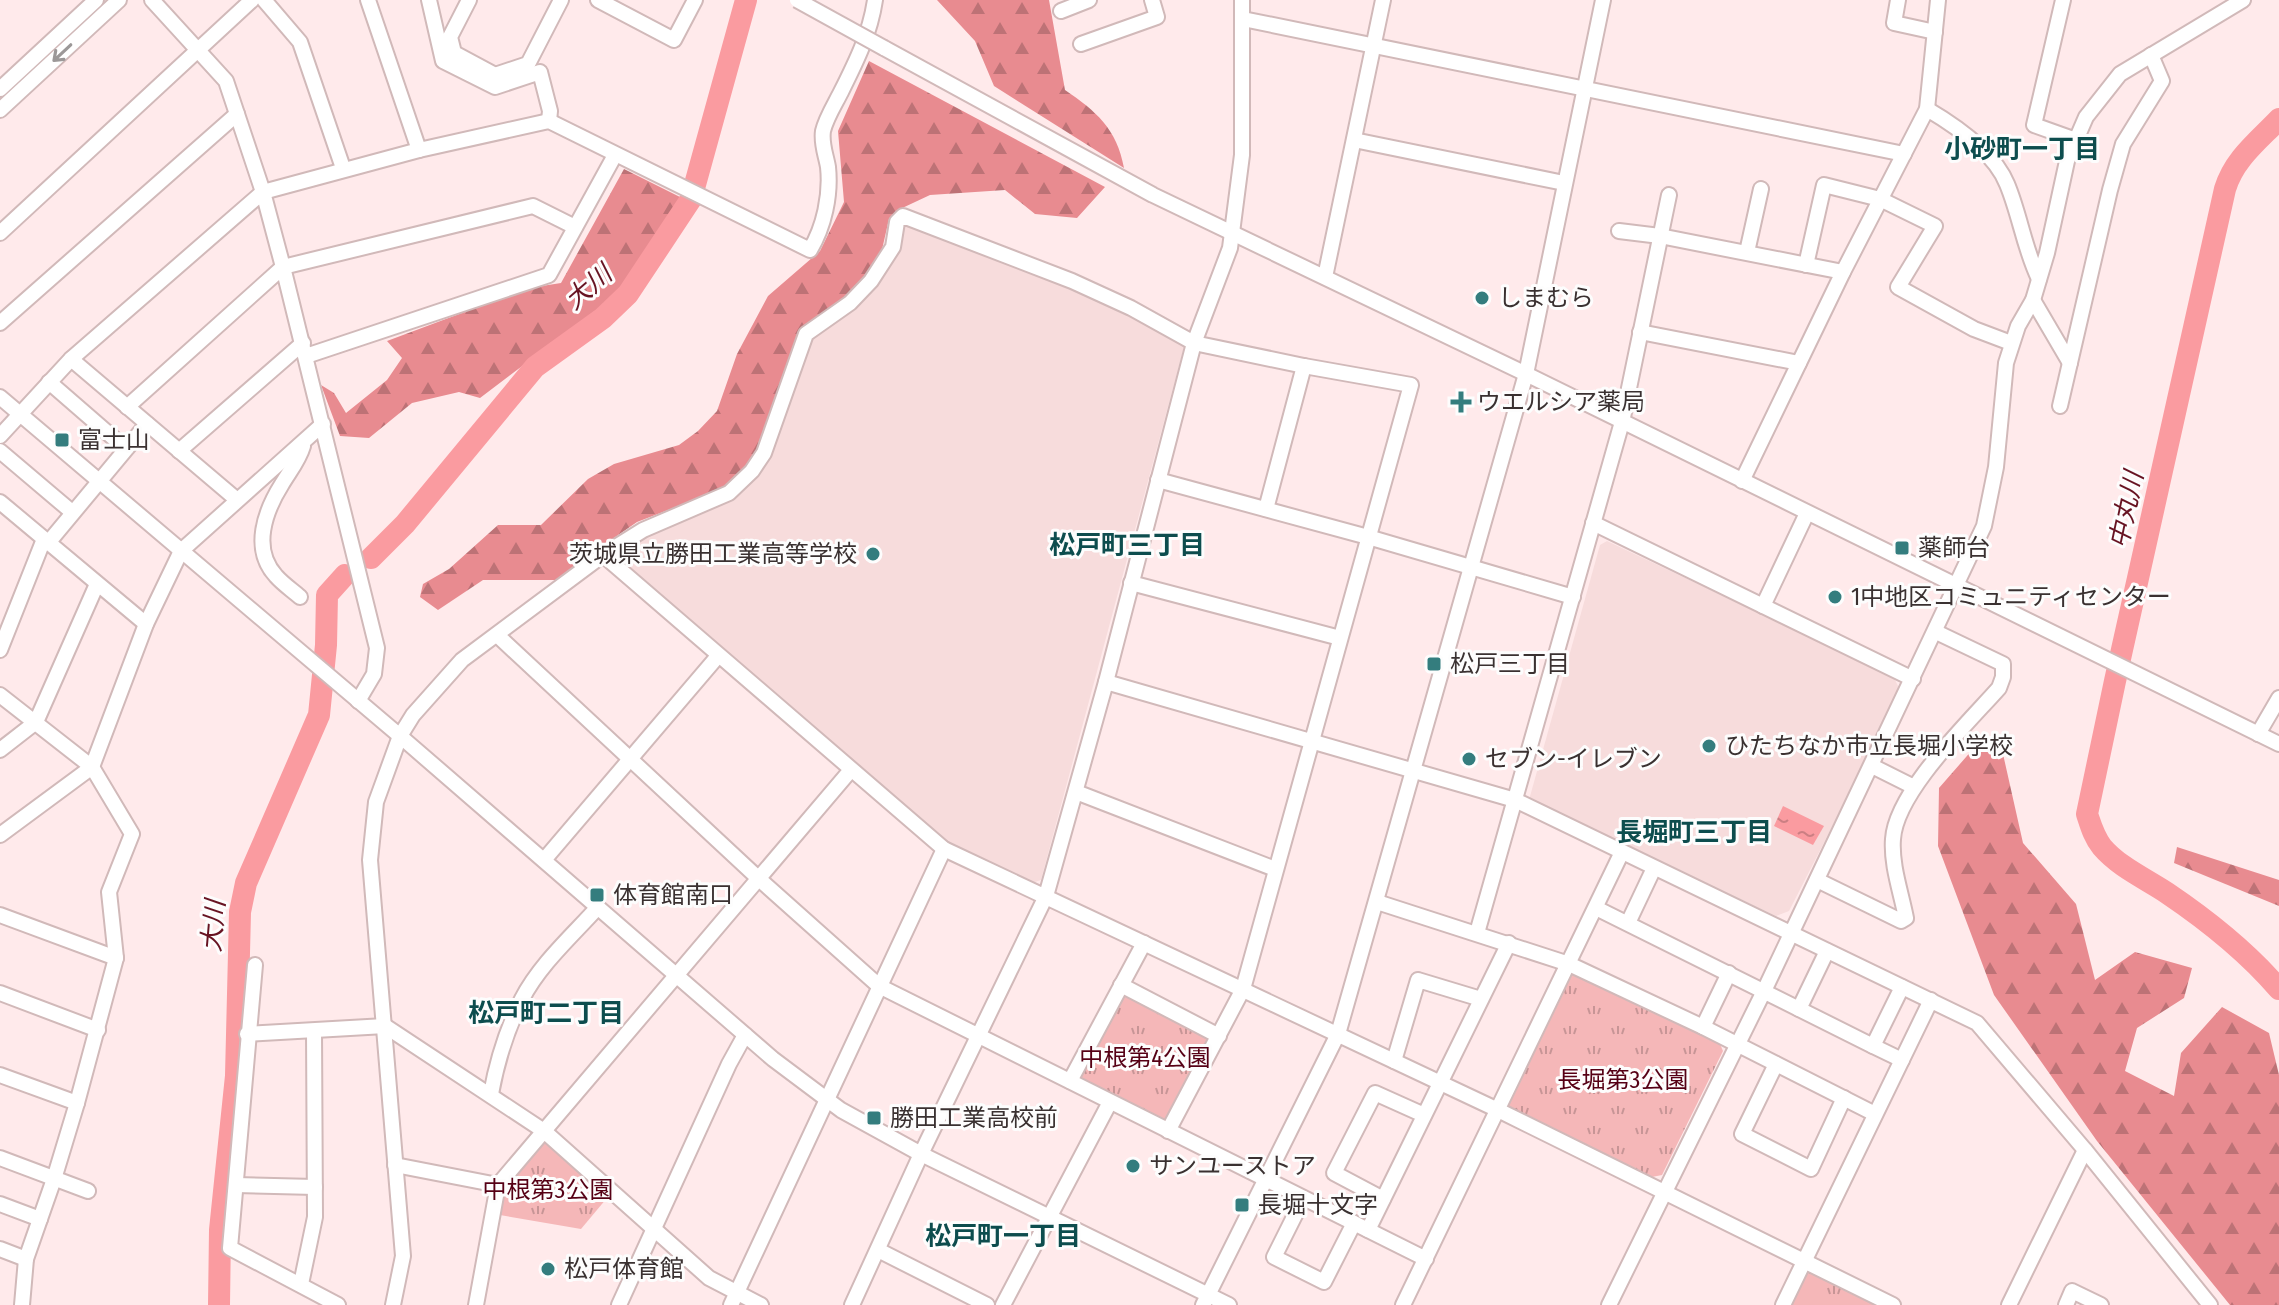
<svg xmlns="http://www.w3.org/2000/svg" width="2279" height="1305" font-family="'Fira Sans Condensed','Noto Sans JP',sans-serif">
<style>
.built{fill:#f7dcdc}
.forest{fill:url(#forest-firs)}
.park{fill:url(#park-tufts)}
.water{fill:url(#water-ripples)}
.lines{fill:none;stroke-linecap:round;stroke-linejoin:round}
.river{stroke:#fa9ba0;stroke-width:22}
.minor-casing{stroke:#d1b9b9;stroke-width:18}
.minor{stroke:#fff;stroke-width:14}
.minor-bridge-casing{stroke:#d1b9b9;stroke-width:18;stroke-linecap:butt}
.minor-bridge{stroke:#fff;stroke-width:14}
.oneway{stroke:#9c9898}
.poi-dot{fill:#347d7e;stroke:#fdfdfd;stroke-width:3}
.labels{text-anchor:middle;stroke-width:6;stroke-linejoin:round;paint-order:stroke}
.poi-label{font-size:24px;fill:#3a3131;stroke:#fdfdfd;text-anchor:start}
.park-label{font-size:24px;fill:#560015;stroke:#fdfdfd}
.neighbourhood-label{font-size:26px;font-weight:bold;fill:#0d4d4e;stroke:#fdfdfd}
.water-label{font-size:26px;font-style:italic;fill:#671322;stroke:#fdfdfd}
</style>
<defs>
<pattern id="forest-firs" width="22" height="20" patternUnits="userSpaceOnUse" patternTransform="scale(2)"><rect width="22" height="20" fill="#e88b90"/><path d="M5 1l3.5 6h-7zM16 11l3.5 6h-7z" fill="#bd7276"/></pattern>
<pattern id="park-tufts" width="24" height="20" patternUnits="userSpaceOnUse" patternTransform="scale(2)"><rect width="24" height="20" fill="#f5b7b8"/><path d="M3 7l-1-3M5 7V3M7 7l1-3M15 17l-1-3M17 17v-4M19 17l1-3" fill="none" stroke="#c79596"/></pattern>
<pattern id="water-ripples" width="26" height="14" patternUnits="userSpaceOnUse" patternTransform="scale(2)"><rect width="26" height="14" fill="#fa9ba0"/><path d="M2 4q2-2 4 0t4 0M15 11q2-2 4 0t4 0" fill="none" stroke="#cb7f83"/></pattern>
</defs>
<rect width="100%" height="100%" fill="#ffeaeb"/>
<!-- built -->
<g class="built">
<polygon points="907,222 1091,296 1180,341 1184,347 1041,880 1032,883 946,843 618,558 619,551 662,529 719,506 739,490 810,338 827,328 879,284 897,255 903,226"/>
<polygon points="1607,541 1893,676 1901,692 1789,911 1776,916 1529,800 1600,545"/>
</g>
<!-- forest -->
<g class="forest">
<path d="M937 0H1049L1065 90C1096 111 1117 129 1124 168L994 86 975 41Z"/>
<polygon points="869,61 1105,187 1077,218 1035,214 1005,190 930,195 898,210 889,219 881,254 864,278 845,297 800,329 758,451 746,469 728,487 637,522 598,549 564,580 483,580 438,610 420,597 423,584 449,569 498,525 541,525 588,479 614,464 679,445 698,431 717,411 737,354 768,296 820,251 844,202 838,131"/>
<polygon points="624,169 680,197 624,289 480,398 459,392 412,403 369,438 340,436 321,385 334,393 346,413 387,380 402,358 387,341 529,288 561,283"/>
<polygon points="1980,741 2003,754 2023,843 2076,904 2095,980 2135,952 2192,968 2184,998 2137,1028 2125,1071 2174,1096 2181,1053 2222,1007 2269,1033 2279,1075 2279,1305 2230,1305 2097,1141 1994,995 1938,846 1939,788"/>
<polygon points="2177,847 2279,880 2279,906 2174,863"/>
</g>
<!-- park -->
<g class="park">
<polygon points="1579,974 1720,1044 1723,1051 1662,1175 1647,1178 1508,1107 1572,975"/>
<polygon points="1124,993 1211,1039 1166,1124 1079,1078"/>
<polygon points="545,1140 607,1198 581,1229 500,1215 506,1188"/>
<polygon points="1806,1271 1875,1305 1789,1305"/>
</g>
<!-- water -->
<polygon class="water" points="1783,806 1824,826 1813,845 1774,826"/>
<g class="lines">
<!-- river -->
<g class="river">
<path d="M2279 119C2258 141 2234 159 2225 189L2115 681 2087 814C2091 826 2094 837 2102 847 2119 867 2146 879 2167 893 2207 920 2248 953 2279 989"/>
<polyline points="371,558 405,524 535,367 603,318 628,294 691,199 746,0"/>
<polyline points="219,1305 220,1230 236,1076 240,912 246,883 319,715 326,645 327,595 345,575"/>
</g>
<defs>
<g id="minor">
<polyline points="152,0 226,81 263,192 283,267 377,648 374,674 358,701"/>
<polyline points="264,0 300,42 343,168"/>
<polyline points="368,0 419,150"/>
<polyline points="429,0 443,61 495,87 540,72 550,111 549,121"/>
<polyline points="469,0 450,37 454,53 495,75 528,64 561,0"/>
<polyline points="598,0 674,40 695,0"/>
<polyline points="1898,0 1894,23 1935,32"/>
<polyline points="2063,0 2034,125 2076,140"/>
<polyline points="1061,11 1089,0"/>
<polyline points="1243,19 1904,154"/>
<polyline points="1081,44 1157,17 1152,0"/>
<polyline points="884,48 1153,195 1526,374 2279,744"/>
<polyline points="0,89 96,0"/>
<path d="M1927 109C1956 126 1994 152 2007 184 2020 215 2024 248 2039 279"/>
<polyline points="0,110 119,0"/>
<polyline points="1354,140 1564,183"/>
<polyline points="1619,231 1660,236 1843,272"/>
<polyline points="0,233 252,0"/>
<polyline points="1747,252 1761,189"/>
<polyline points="1806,265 1824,185 1880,199 1935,226 1898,287 1974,329 2011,343"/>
<polyline points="1325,277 1383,0"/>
<polyline points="2033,300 2070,363"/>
<polyline points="0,323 237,114"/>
<polyline points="1640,332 1799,363"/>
<polyline points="306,356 549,275 615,155"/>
<polyline points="71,359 236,499"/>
<polyline points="49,382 125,448"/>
<polyline points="0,397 400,736 773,1059 841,1110 921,1154 1229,1305"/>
<polyline points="2060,406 2110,190 2123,144 2162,81 2151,55"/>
<polyline points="127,407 283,267 533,206 575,227"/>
<path d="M0 436 71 359 263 192 419 150 549 121 810 250C824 227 831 195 828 167 826 155 821 144 823 131 826 118 835 104 841 92 856 62 870 34 875 0"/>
<polyline points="0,451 72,512"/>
<polyline points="179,451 303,343"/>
<polyline points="1158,480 1368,537 1573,597"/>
<polyline points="1742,481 1843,272 1927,109 1938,0"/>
<polyline points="0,502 146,624"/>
<polyline points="1266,509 1304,366"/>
<polyline points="1593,523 1913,679"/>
<polyline points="48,543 147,424"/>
<polyline points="603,555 944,849 1498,1110 1893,1305"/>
<polyline points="1131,583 1340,638"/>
<path d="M300 597C292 590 283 584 276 576 251 549 265 511 282 484 289 472 299 460 303 446"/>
<polyline points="1763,606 1807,513"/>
<polyline points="497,635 758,878 879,986 1426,1259"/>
<polyline points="0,650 44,539"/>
<polyline points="1106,682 1515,800 1977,1023 2085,1150 2210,1305"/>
<polyline points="0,695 92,767 132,834 109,892 116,958 77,1103 54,1179 26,1259 22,1305"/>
<polyline points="2258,734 2279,698"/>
<polyline points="0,750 36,722 97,584"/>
<polyline points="1872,766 1914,787"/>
<polyline points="1076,792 1275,869"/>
<polyline points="0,835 92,767 146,624 181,551 323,424"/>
<polyline points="544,860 718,656"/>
<path d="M1817 880 1901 921 1906 918C1901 892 1891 865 1893 839 1896 792 1968 723 1999 688L2003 677V664L1936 632"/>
<polyline points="1377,902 1569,964 1703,1027 1875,1114"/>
<polyline points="1596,908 1799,1009"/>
<polyline points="0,915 116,958"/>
<polyline points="1628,923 1654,868"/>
<polyline points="1477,933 1622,422 1669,195"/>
<polyline points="1827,951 1799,1009 1873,1046 1902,987"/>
<polyline points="255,965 230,1248 338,1305"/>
<polyline points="1121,985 1219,1036"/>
<polyline points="0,993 98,1030"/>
<polyline points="1703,1027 1729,973"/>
<polyline points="247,1034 385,1026 544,1131 709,1278 761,1305"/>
<polyline points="1873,1046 1902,1060"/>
<polyline points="1394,1061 1418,980 1481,999"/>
<polyline points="1776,1064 1742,1134 1811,1169 1844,1098"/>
<polyline points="0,1075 77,1103"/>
<polyline points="1070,1081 1144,943"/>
<path d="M491 1094C497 1061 507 1029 522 999 540 964 573 935 598 907"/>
<polyline points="0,1158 88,1191"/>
<polyline points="395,1165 498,1185"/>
<polyline points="236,1185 315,1187"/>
<polyline points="1303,1199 1274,1257 1324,1282 1354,1223"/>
<polyline points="1383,1199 1334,1173 1375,1093 1424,1115"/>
<polyline points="0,1204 40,1219"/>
<polyline points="1368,1230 1509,943"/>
<polyline points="0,1249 26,1259"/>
<polyline points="878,1250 987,1305"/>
<polyline points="301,1284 315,1217 314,1031"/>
<polyline points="393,1305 403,1256 370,860 376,802 400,736 413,715 462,660 603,555 643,530 729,493 752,471 764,453 806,334 850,303 871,281 893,247 897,222 903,216 1072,281 1131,308 1194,343 1304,366 1411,385 1243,989 1168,1131"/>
<polyline points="476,1305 498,1185 850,771"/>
<polyline points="619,1305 729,1064 745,1035"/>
<polyline points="731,1305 944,849"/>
<polyline points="852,1305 921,1154 1046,896 1106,682 1194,343 1230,248 1242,155 1242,0"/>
<polyline points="1003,1305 1110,1102"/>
<polyline points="1203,1305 1338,1034 1526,374 1603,0"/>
<polyline points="1403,1305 1622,852"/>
<polyline points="1609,1305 1764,991 1984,526 1996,467 2006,363 2018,326 2033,300 2047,253 2067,161 2086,117 2120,74 2243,0"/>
<polyline points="1783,1305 1931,1000"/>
<polyline points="2009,1305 2085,1150"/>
<polyline points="2066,1305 2072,1291 2101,1305"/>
</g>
</defs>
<!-- minor casing -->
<use href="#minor" class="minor-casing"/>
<!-- minor -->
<use href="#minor" class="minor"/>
<defs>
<polyline id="minor-bridge" points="797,0 884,48"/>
</defs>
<!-- minor-bridge casing -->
<use href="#minor-bridge" class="minor-bridge-casing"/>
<!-- minor-bridge -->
<use href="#minor-bridge" class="minor-bridge"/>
</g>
<!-- one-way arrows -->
<defs><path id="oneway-shaft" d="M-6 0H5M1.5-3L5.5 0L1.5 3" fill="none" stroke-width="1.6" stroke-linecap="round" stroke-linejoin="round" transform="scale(2)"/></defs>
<use class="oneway" href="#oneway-shaft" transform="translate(62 53) rotate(137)"/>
<!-- markers -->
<g class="poi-dot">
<circle cx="1482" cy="298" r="8"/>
<path d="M1457 390h8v8h8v8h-8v8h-8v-8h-8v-8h8z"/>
<rect x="54" y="432" width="16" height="16" rx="4"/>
<rect x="1894" y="540" width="16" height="16" rx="4"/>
<circle cx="873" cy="554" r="8"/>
<circle cx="1835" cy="597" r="8"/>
<rect x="1426" y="656" width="16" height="16" rx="4"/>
<circle cx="1709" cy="746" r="8"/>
<circle cx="1469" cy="759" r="8"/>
<rect x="589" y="887" width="16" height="16" rx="4"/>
<rect x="866" y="1110" width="16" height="16" rx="4"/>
<circle cx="1133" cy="1166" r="8"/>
<rect x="1234" y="1197" width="16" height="16" rx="4"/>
<circle cx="548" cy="1269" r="8"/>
</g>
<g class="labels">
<!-- poi labels -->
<g class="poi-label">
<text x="1498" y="306">しまむら</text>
<text x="1477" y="410">ウエルシア薬局</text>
<text x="78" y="448">富士山</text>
<text x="1918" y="556">薬師台</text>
<text x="857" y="562" text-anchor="end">茨城県立勝田工業高等学校</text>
<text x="1851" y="605">1中地区コミュニティセンター</text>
<text x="1450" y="672">松戸三丁目</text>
<text x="1725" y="754">ひたちなか市立長堀小学校</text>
<text x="1485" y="767">セブン-イレブン</text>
<text x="613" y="903">体育館南口</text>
<text x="890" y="1126">勝田工業高校前</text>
<text x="1149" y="1174">サンユーストア</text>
<text x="1258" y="1213">長堀十文字</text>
<text x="564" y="1277">松戸体育館</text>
</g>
<!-- park labels -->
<g class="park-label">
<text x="1145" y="1066">中根第4公園</text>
<text x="1623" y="1088">長堀第3公園</text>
<text x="548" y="1198">中根第3公園</text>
</g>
<!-- neighbourhood labels -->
<g class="neighbourhood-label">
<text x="2022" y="158">小砂町一丁目</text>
<text x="1127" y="554">松戸町三丁目</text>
<text x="1694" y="841">長堀町三丁目</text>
<text x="546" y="1022">松戸町二丁目</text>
<text x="1003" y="1245">松戸町一丁目</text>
</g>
<!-- water labels -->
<g class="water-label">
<text transform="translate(588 287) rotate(-41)" y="9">大川</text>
<text transform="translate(2126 510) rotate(-78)" y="9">中丸川</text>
<text transform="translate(213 926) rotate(-85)" y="9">大川</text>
</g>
</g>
</svg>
